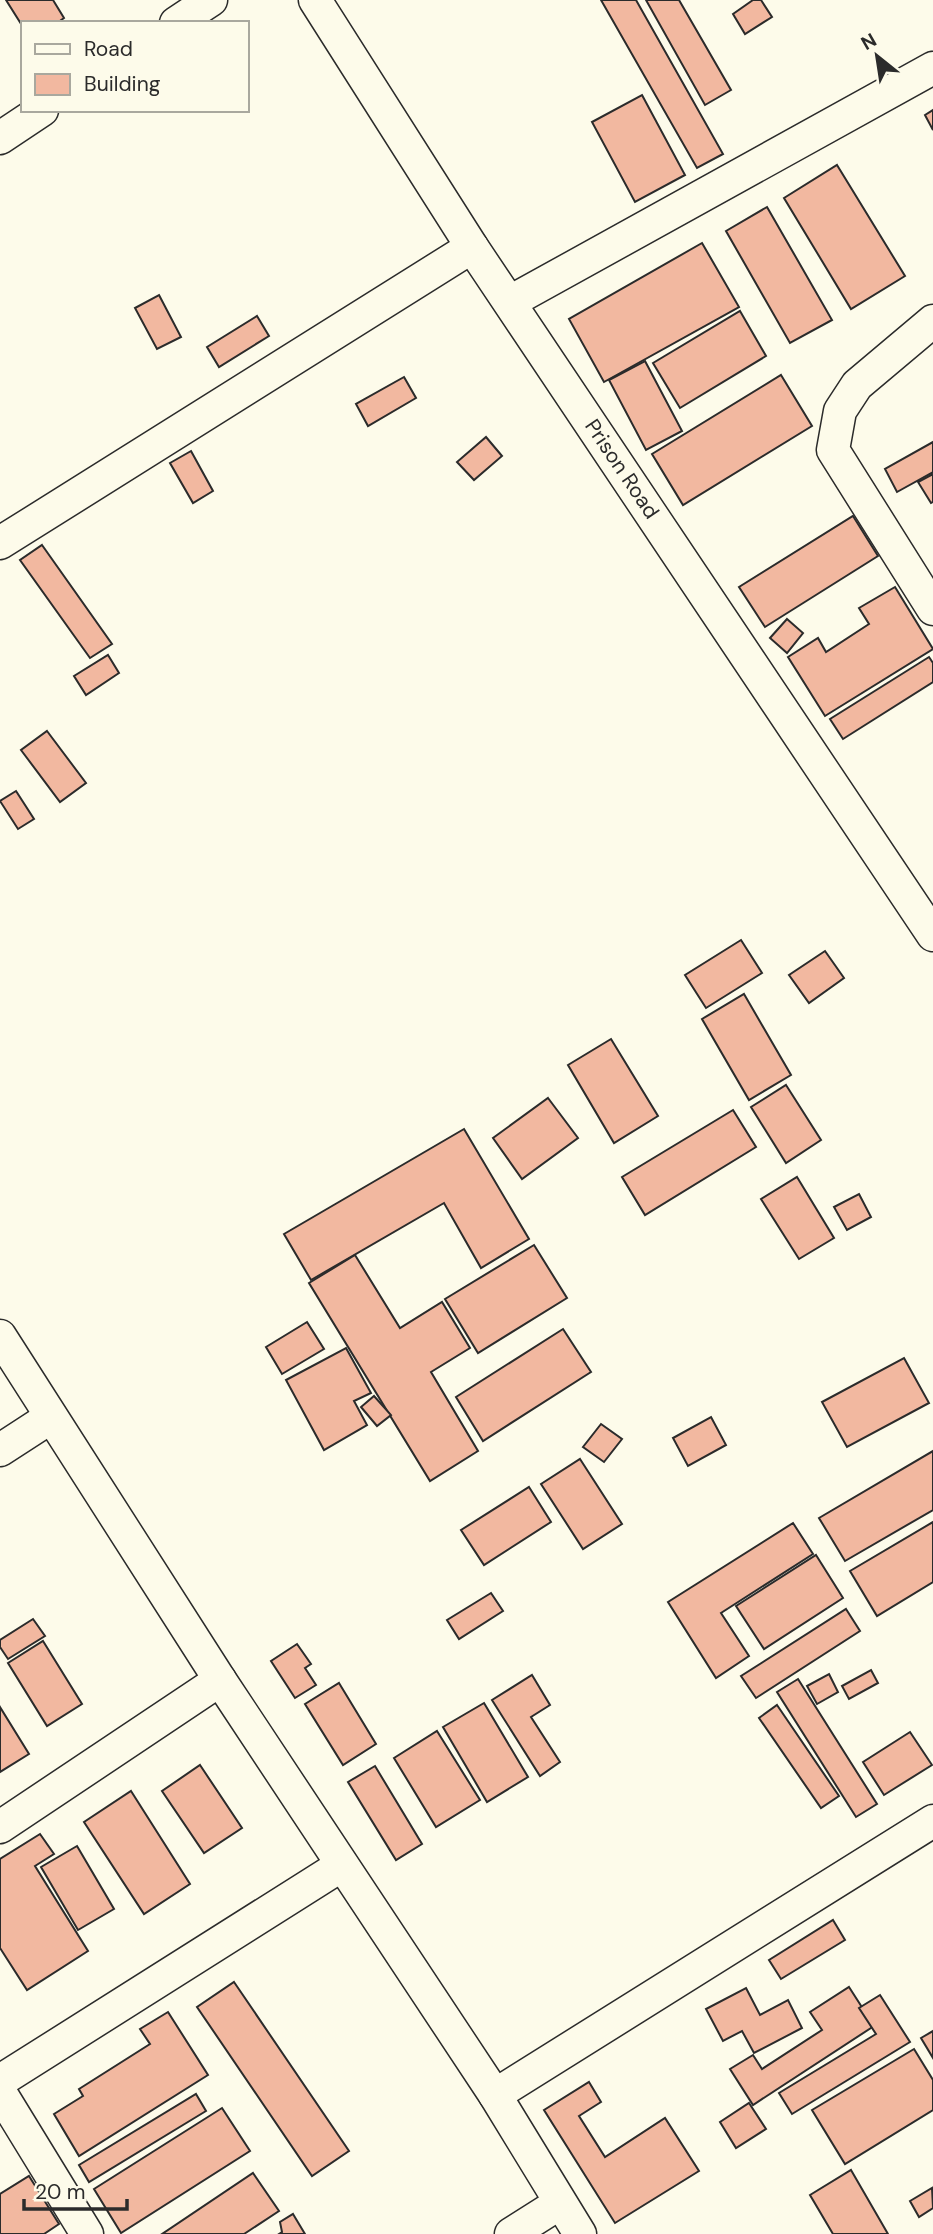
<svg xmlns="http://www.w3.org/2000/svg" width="933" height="2234" font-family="'DM Sans',sans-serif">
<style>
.building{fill:#f2b8a0;stroke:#2b2b2b;stroke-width:2}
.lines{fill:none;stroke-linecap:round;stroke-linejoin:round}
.minor-casing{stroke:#2b2b2b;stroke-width:35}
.minor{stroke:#fdfbea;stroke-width:32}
.labels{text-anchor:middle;stroke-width:5;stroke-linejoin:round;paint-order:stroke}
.street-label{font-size:21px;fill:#2b2b2b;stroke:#fdfbea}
</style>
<rect width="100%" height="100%" fill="#fdfbea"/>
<!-- building -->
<g class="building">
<polygon points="6,0 53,0 64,18 57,23 23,23 23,27"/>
<polygon points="601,0 636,0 723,154 697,168"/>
<polygon points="646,0 679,0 731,90 705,105"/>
<polygon points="753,0 761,0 772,17 745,34 733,14"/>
<polygon points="642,95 685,175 635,202 592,122"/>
<polygon points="933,110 933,130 925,115"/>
<polygon points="837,165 905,276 851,309 784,198"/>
<polygon points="767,207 832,320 790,343 726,231"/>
<polygon points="702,243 739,307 604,382 569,319"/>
<polygon points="159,295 181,337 157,349 135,308"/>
<polygon points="740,311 766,356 680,408 653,363"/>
<polygon points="257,316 269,336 219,367 207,347"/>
<polygon points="645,361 682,431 646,450 609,380"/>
<polygon points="781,375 812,426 683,505 652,454"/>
<polygon points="404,377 416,398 368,426 356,404"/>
<polygon points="486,437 502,456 474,480 457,462"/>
<polygon points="933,442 933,472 897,492 885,469"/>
<polygon points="191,451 213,491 193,503 170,463"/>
<polygon points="933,474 933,502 931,503 918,482"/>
<polygon points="853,516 878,556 765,627 739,587"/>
<polygon points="42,545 112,644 90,658 20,560"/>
<polygon points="895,587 933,649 825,716 788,657 818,638 826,652 869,624 859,608"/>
<polygon points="787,619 803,633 787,653 770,638"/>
<polygon points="108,655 119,673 86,695 74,676"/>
<polygon points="929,657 933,663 933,682 843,739 830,719"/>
<polygon points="47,731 86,783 60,802 21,750"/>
<polygon points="16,791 34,819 18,829 0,801"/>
<polygon points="741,940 762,973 706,1008 685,975"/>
<polygon points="825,951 844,978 809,1003 789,975"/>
<polygon points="744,994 791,1075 749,1100 702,1019"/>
<polygon points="611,1039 658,1116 614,1143 568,1065"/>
<polygon points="786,1085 821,1140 786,1163 751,1107"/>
<polygon points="548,1098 578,1138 522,1179 493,1138"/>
<polygon points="733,1110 756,1147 645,1215 622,1177"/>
<polygon points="464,1129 529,1239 481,1268 444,1203 311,1280 284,1234"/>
<polygon points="797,1177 834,1238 799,1259 761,1199"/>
<polygon points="859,1194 871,1217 847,1230 834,1207"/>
<polygon points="534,1245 567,1298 478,1353 445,1299"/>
<polygon points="355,1255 400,1328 442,1302 470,1348 431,1372 478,1451 430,1481 309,1283"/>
<polygon points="307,1322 324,1349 282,1374 266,1347"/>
<polygon points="563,1329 591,1372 483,1441 456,1397"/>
<polygon points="346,1348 371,1393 354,1401 367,1425 324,1450 286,1380"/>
<polygon points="904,1358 929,1403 847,1447 822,1402"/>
<polygon points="374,1396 391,1415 377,1426 361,1407"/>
<polygon points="711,1417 726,1445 688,1466 673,1438"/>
<polygon points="601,1424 622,1439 604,1462 583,1447"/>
<polygon points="933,1451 933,1510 845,1561 819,1518"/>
<polygon points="580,1459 622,1524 583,1549 541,1484"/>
<polygon points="529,1487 551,1522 484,1565 461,1530"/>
<polygon points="933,1522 933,1582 877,1616 850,1571"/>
<polygon points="793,1523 813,1554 721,1613 749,1656 716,1678 668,1602"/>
<polygon points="816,1555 843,1598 764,1649 736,1606"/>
<polygon points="491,1593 503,1611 459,1639 447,1620"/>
<polygon points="846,1609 860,1631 756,1698 741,1676"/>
<polygon points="33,1619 45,1636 8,1659 0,1647 0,1640"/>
<polygon points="43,1641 82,1704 47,1726 8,1663"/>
<polygon points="297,1644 311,1664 305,1668 316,1685 295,1698 271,1661"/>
<polygon points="871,1670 878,1683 849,1699 842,1686"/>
<polygon points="829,1674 838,1692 817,1704 807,1686"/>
<polygon points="532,1675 550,1705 531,1717 560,1762 540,1776 492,1700"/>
<polygon points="798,1679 877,1804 856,1817 777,1692"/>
<polygon points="339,1683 376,1744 343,1765 305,1704"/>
<polygon points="484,1703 528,1777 487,1802 443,1727"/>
<polygon points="777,1705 839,1796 821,1808 759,1718"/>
<polygon points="0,1707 29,1754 0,1772"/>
<polygon points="437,1731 480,1800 436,1827 394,1758"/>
<polygon points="910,1732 932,1765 884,1795 863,1762"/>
<polygon points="200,1765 242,1828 204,1853 162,1791"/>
<polygon points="375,1766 422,1844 396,1860 348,1782"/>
<polygon points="131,1791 190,1884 144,1914 84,1822"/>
<polygon points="40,1834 54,1854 35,1866 88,1951 27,1990 0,1948 0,1859"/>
<polygon points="77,1846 114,1909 78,1930 41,1867"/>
<polygon points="833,1920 845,1940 781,1979 769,1960"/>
<polygon points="234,1982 349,2151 312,2176 197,2007"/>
<polygon points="849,1987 874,2026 753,2105 730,2069 753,2055 762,2069 822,2030 810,2012"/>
<polygon points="746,1988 760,2015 788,2000 802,2028 754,2053 742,2031 723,2041 706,2009"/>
<polygon points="880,1995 910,2042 792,2114 779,2093 876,2034 859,2008"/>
<polygon points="168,2012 208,2075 79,2156 54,2114 83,2096 79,2089 150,2044 140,2029"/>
<polygon points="933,2031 933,2058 921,2038"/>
<polygon points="914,2049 933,2080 933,2110 845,2164 812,2110"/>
<polygon points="589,2082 601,2102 579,2116 605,2157 665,2118 699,2171 615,2223 544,2110"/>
<polygon points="196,2094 206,2111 89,2182 79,2165"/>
<polygon points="749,2103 766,2129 736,2148 720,2122"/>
<polygon points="222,2108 250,2151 121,2233 94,2189"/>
<polygon points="851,2170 888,2234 833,2234 810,2195"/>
<polygon points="253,2173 279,2211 244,2234 162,2234"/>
<polygon points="29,2176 59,2224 44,2234 0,2234 0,2194"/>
<polygon points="932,2188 933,2208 919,2217 910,2201"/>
<polygon points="293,2214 305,2234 279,2234 282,2232 280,2222"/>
</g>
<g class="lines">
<defs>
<g id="minor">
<polyline points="315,0 472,247 933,935"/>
<polyline points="176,23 211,0"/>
<polyline points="0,138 42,110"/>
<polyline points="510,302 933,68"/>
<polyline points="933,321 857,385 840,411 833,450 933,609"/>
<polyline points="0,543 472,247"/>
<polyline points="0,1336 220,1680 495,2095 580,2234"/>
<polyline points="0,1450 51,1417"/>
<polyline points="0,1827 220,1680"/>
<polyline points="0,2081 342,1865"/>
<polyline points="0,2092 87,2234"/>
<polyline points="495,2095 933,1821"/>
<polyline points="511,2234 560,2203"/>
</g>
</defs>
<!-- minor casing -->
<use href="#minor" class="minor-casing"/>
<!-- minor -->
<use href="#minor" class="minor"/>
</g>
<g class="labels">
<!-- street labels -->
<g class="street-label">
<text transform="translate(622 469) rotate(56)" y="7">Prison Road</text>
</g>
</g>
<!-- legend -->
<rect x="21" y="21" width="228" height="91" fill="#fdfbea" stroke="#a9a89e" stroke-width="2"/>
<rect x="35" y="44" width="35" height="10" fill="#fdfbea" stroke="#a9a89e" stroke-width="2"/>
<text x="84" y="56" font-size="21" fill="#2b2b2b">Road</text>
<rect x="35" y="74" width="35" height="21" fill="#f2b8a0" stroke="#a9a89e" stroke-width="2"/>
<text x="84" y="91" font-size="21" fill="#2b2b2b">Building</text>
<!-- north arrow -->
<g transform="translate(877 56) rotate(330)" stroke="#fdfbea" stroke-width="5" paint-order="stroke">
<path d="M0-5L12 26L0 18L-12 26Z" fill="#2b2b2b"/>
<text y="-10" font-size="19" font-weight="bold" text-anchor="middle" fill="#2b2b2b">N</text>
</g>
<!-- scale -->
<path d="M24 2199v10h103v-10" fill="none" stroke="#2b2b2b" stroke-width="3.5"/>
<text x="35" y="2199" font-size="21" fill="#2b2b2b" stroke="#fdfbea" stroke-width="5" paint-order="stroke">20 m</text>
</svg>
